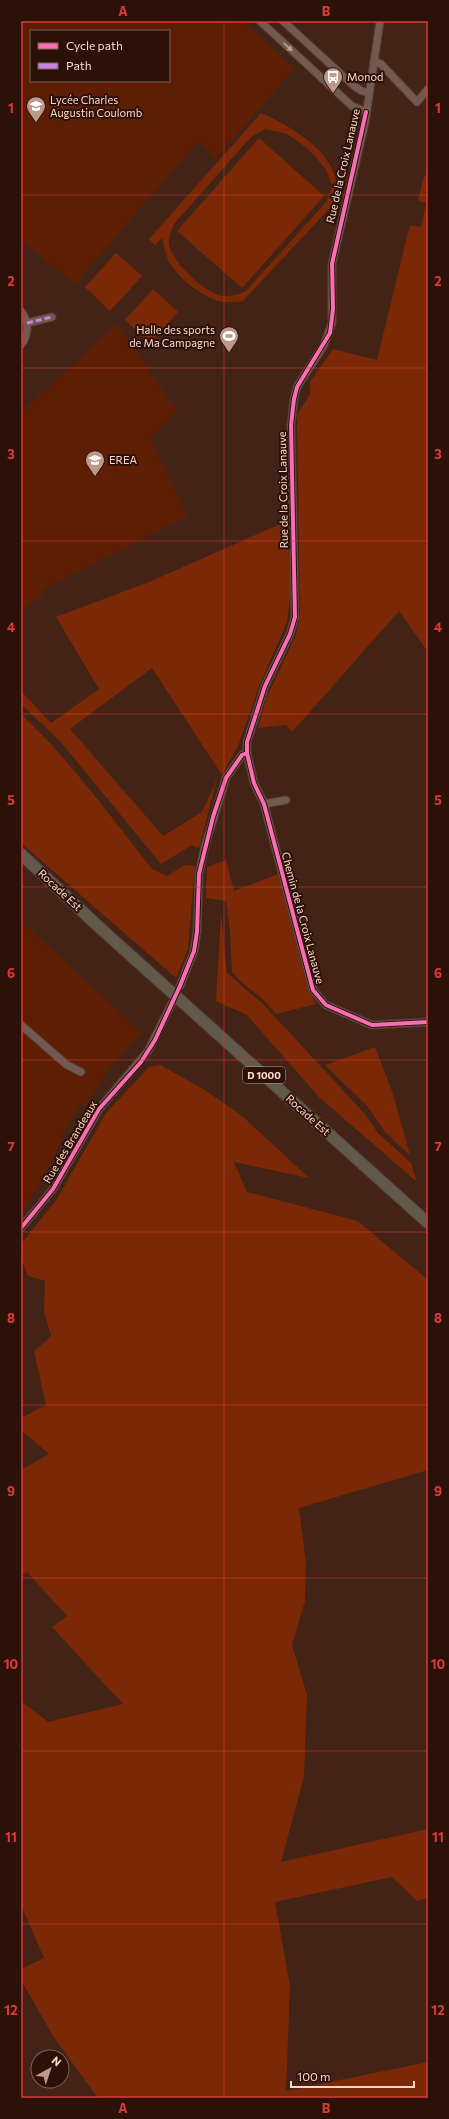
<svg xmlns="http://www.w3.org/2000/svg" width="449" height="2119" font-family="Commissioner,sans-serif">
<style>
.built{fill:#5e1e04;fill-rule:evenodd}
.green{fill:#7a2805;fill-rule:evenodd}
.lines{fill:none;stroke-linecap:round;stroke-linejoin:round}
.street-casing{stroke:#573d35;stroke-width:9}
.primary-casing{stroke:#573d35;stroke-width:13}
.street{stroke:#725a51;stroke-width:7}
.primary{stroke:#62594d;stroke-width:11}
.quiet{stroke:#c483df;stroke-width:3;stroke-dasharray:6 3;stroke-linecap:butt}
.cycleway-casing{stroke:#2c1108;stroke-width:6}
.cycleway{stroke:#f96db3;stroke-width:4}
.oneway{fill:#c09f94}
.grid{fill:none;stroke:#da3a38;stroke-width:1;stroke-opacity:0.55}
.labels{text-anchor:middle;stroke-width:4;stroke-linejoin:round;paint-order:stroke}
.shield{fill:#2c1108;stroke:#c09c90;stroke-width:1}
.shield-label{font-size:10px;font-weight:bold;fill:#ffd7ca}
.poi-label{font-size:11px;fill:#ffd7ca;stroke:#2c1108;text-anchor:start}
.street-label{font-size:11px;fill:#ffd7ca;stroke:#2c1108}
.neatline{fill:none;stroke:#da3a38;stroke-width:1.5}
.grid-label{font-size:13px;text-anchor:middle;font-weight:bold;fill:#da3a38}
</style>
<rect width="100%" height="100%" fill="#442317"/>
<!-- built -->
<g class="built">
<path d="M21 21H243L294 69 216 158 198 141 75 284 21 240ZM31 31H169V81H31Z"/>
<polygon points="117,324 177,411 150,438 187,516 42,590 44,594 21,610 21,407 24,410"/>
<polygon points="21,921 142,1033 112,1064 84,1106 80,1103 67,1126 52,1161 21,1216"/>
</g>
<!-- green -->
<g class="green">
<path d="M261 113C296 128 359 166 328 210L243 301C233 302 224 303 215 300 197 293 179 278 169 262 166 255 164 245 162 238L155 245 149 239ZM265 129 287 134 307 148 315 156 327 171 332 186 327 201 246 291C238 295 227 298 219 295 202 290 176 265 170 248 167 240 171 232 174 224L251 137Z"/>
<polygon points="259,138 324,196 242,288 177,231"/>
<polygon points="428,171 428,652 399,611 292,732 286,725 258,728 266,699 296,635 300,614 297,415 310,394 310,382 333,349 377,360 410,225 421,227 426,203 418,201 423,179"/>
<polygon points="116,253 142,276 110,311 85,287"/>
<polygon points="153,289 178,312 150,343 125,320"/>
<polygon points="287,521 291,590 287,623 260,684 238,746 222,775 152,668 70,729 163,836 202,812 217,779 199,848 192,845 161,864 60,741 21,704 21,691 51,723 99,689 56,617 149,582"/>
<path d="M21 714C70 760 110 816 152 869L167 876 185 865 195 866 188 949 176 978 21 843Z"/>
<polygon points="226,860 234,891 278,874 308,988 316,1004 276,1014 264,1000 241,982 232,972 230,929 226,901 206,898 207,867"/>
<polygon points="221,914 227,973 263,1004 365,1114 378,1133 411,1163 417,1182 319,1097 247,1015 216,1001"/>
<polygon points="375,1047 392,1091 410,1155 386,1133 367,1106 325,1065"/>
<polygon points="160,1065 205,1090 242,1116 309,1178 234,1162 247,1192 358,1221 428,1280 428,1470 299,1508 306,1563 305,1601 292,1645 307,1695 304,1776 281,1862 428,1829 428,1898 417,1901 392,1877 275,1902 290,1986 286,2091 428,2062 428,2098 98,2098 53,2036 21,1980 21,1969 44,1958 21,1905 21,1701 48,1722 123,1704 52,1627 67,1616 27,1572 21,1576 21,1470 49,1454 21,1430 21,1418 46,1405 34,1351 51,1336 44,1311 45,1281 28,1276 21,1257 21,1244 57,1199 106,1113 149,1067"/>
</g>
<g class="lines">
<defs>
<g id="street">
<polyline points="260,21 352,106 366,112"/>
<polyline points="283,21 354,86 362,91 369,93"/>
<polyline points="380,21 365,123 332,264 332,323 324,345 297,387 294,399 291,425 295,617 290,634 265,686 247,742 247,753 254,783 264,804 313,990 326,1005 372,1025 428,1022"/>
<polyline points="374,61 381,64 417,102 428,89"/>
<path d="M21 311C29 321 29 335 21 345"/>
<polyline points="27,323 52,317"/>
<polyline points="264,804 286,800"/>
<polyline points="180,986 194,951 197,932 199,874 205,846 226,778 242,755 247,753"/>
<polyline points="21,1025 67,1065 81,1072"/>
<polyline points="21,1228 53,1189 99,1109 148,1051 172,1003"/>
</g>
<polyline id="primary" points="21,854 99,927 428,1223"/>
</defs>
<!-- street casing -->
<use href="#street" class="street-casing"/>
<!-- primary casing -->
<use href="#primary" class="primary-casing"/>
<!-- street -->
<use href="#street" class="street"/>
<!-- primary -->
<use href="#primary" class="primary"/>
<!-- quiet -->
<polyline class="quiet" points="27,323 52,317"/>
<defs>
<g id="cycleway">
<polyline points="366,112 332,264 333,309 330,333 297,387 294,399 291,425 295,617 290,634 265,686 247,742 247,753 254,783 264,804 313,990 326,1005 372,1025 428,1022"/>
<polyline points="21,1228 53,1189 99,1109 141,1062 155,1040 180,986 194,951 197,932 199,874 213,817 226,778 242,755 247,753"/>
</g>
</defs>
<!-- cycleway casing -->
<use href="#cycleway" class="cycleway-casing"/>
<!-- cycleway -->
<use href="#cycleway" class="cycleway"/>
</g>
<!-- one-way arrows -->
<defs><path id="oneway-solid" d="M-6-.8H1V-3.2L6.5 0L1 3.2V.8H-6Z"/></defs>
<use class="oneway" href="#oneway-solid" transform="translate(288 47) rotate(43)"/>
<!-- grid -->
<path class="grid" d="M224 21V2098M21 195H428M21 368H428M21 541H428M21 714H428M21 887H428M21 1060H428M21 1232H428M21 1405H428M21 1578H428M21 1751H428M21 1924H428"/>
<!-- icons -->
<defs>
<symbol id="bus-pin" viewBox="-11 -11 22 30"><path d="M0 17L-7.5 6A9.5 9.5 0 1 1 7.5 6Z" fill="#be988b" stroke="#2c1108"/><path d="M-5-6H5V4H4V6H2V4H-2V6H-4V4H-5ZM-3.5-4V0h7V-4ZM-3.5 1.2v1.5H-2V1.2ZM2 1.2v1.5H3.5V1.2Z" fill="#fff"/></symbol>
<symbol id="school-pin" viewBox="-11 -11 22 30"><path d="M0 17L-7.5 6A9.5 9.5 0 1 1 7.5 6Z" fill="#be988b" stroke="#2c1108"/><path d="M0-5L7-2L0 1L-7-2ZM-4 1L0 2.5L4 1V4Q0 6-4 4Z" fill="#fff"/></symbol>
<symbol id="stadium-pin" viewBox="-11 -11 22 30"><path d="M0 17L-7.5 6A9.5 9.5 0 1 1 7.5 6Z" fill="#be988b" stroke="#2c1108"/><path d="M0-5a6.5 5 0 1 0 0 10a6.5 5 0 1 0 0-10ZM-3.5-1.8h7v3.6h-7Z" fill="#fff"/></symbol>
<symbol id="university-pin" viewBox="-11 -11 22 30"><path d="M0 17L-7.5 6A9.5 9.5 0 1 1 7.5 6Z" fill="#be988b" stroke="#2c1108"/><path d="M0-5L7-2L0 1L-7-2ZM-4 1L0 2.5L4 1V4Q0 6-4 4Z" fill="#fff"/></symbol>
</defs>
<g fill-rule="evenodd">
<use href="#bus-pin" x="322" y="66" width="22" height="30"/>
<use href="#school-pin" x="25" y="95" width="22" height="30"/>
<use href="#stadium-pin" x="218" y="325" width="22" height="30"/>
<use href="#university-pin" x="84" y="449" width="22" height="30"/>
</g>
<g class="labels">
<!-- shield labels -->
<rect class="shield" x="243" y="1067" width="42" height="16" rx="3"/>
<g class="shield-label">
<text x="264" y="1079">D 1000</text>
</g>
<!-- poi labels -->
<g class="poi-label">
<text x="347" y="81">Monod</text>
<text x="50" y="104">Lycée Charles<tspan x="50" dy="13">Augustin Coulomb</tspan></text>
<text x="215" y="334" text-anchor="end">Halle des sports<tspan x="215" dy="13">de Ma Campagne</tspan></text>
<text x="109" y="464">EREA</text>
</g>
<!-- street labels -->
<g class="street-label">
<text transform="translate(343 166) rotate(-77)" y="4">Rue de la Croix Lanauve</text>
<text transform="translate(283 490) rotate(-91)" y="4">Rue de la Croix Lanauve</text>
<text transform="translate(60 890) rotate(43)" y="4">Rocade Est</text>
<text transform="translate(303 918) rotate(75)" y="4">Chemin de la Croix Lanauve</text>
<text transform="translate(308 1115) rotate(42)" y="4">Rocade Est</text>
<text transform="translate(70 1142) rotate(-59)" y="4">Rue des Brandeaux</text>
</g>
</g>
<!-- border -->
<rect width="449" height="2119" fill="none" stroke="#2c1108" stroke-width="44"/>
<!-- legend -->
<rect x="30" y="30" width="140" height="52" fill="#2c1108" stroke="#806056"/>
<rect x="38" y="43" width="20" height="6" fill="#f96db3" stroke="#806056"/>
<text x="66" y="50" font-size="12" fill="#ffd7ca">Cycle path</text>
<rect x="38" y="63" width="20" height="6" fill="#c483df" stroke="#806056"/>
<text x="66" y="70" font-size="12" fill="#ffd7ca">Path</text>
<!-- north arrow -->
<g transform="translate(50 2069) rotate(40)"><circle r="19" fill="#2c1108" stroke="#806056"/>
<path d="M0-3L7 15L0 10L-7 15Z" fill="#be988b"/>
<text y="-6" font-size="11" font-weight="bold" text-anchor="middle" fill="#ffd7ca">N</text>
</g>
<!-- scale -->
<path d="M291 2081v6h123v-6" fill="none" stroke="#ffd7ca" stroke-width="2"/>
<text x="297" y="2081" font-size="12" fill="#ffd7ca" stroke="#2c1108" stroke-width="3" paint-order="stroke">100 m</text>
<rect x="22" y="22" width="405" height="2075" class="neatline"/>
<g class="grid-label">
<text x="123" y="16">A</text>
<text x="326" y="16">B</text>
<text x="11" y="113">1</text>
<text x="438" y="113">1</text>
<text x="11" y="286">2</text>
<text x="438" y="286">2</text>
<text x="11" y="459">3</text>
<text x="438" y="459">3</text>
<text x="11" y="632">4</text>
<text x="438" y="632">4</text>
<text x="11" y="805">5</text>
<text x="438" y="805">5</text>
<text x="11" y="978">6</text>
<text x="438" y="978">6</text>
<text x="11" y="1151">7</text>
<text x="438" y="1151">7</text>
<text x="11" y="1323">8</text>
<text x="438" y="1323">8</text>
<text x="11" y="1496">9</text>
<text x="438" y="1496">9</text>
<text x="11" y="1669">10</text>
<text x="438" y="1669">10</text>
<text x="11" y="1842">11</text>
<text x="438" y="1842">11</text>
<text x="11" y="2015">12</text>
<text x="438" y="2015">12</text>
<text x="123" y="2113">A</text>
<text x="326" y="2113">B</text>
</g>
</svg>
